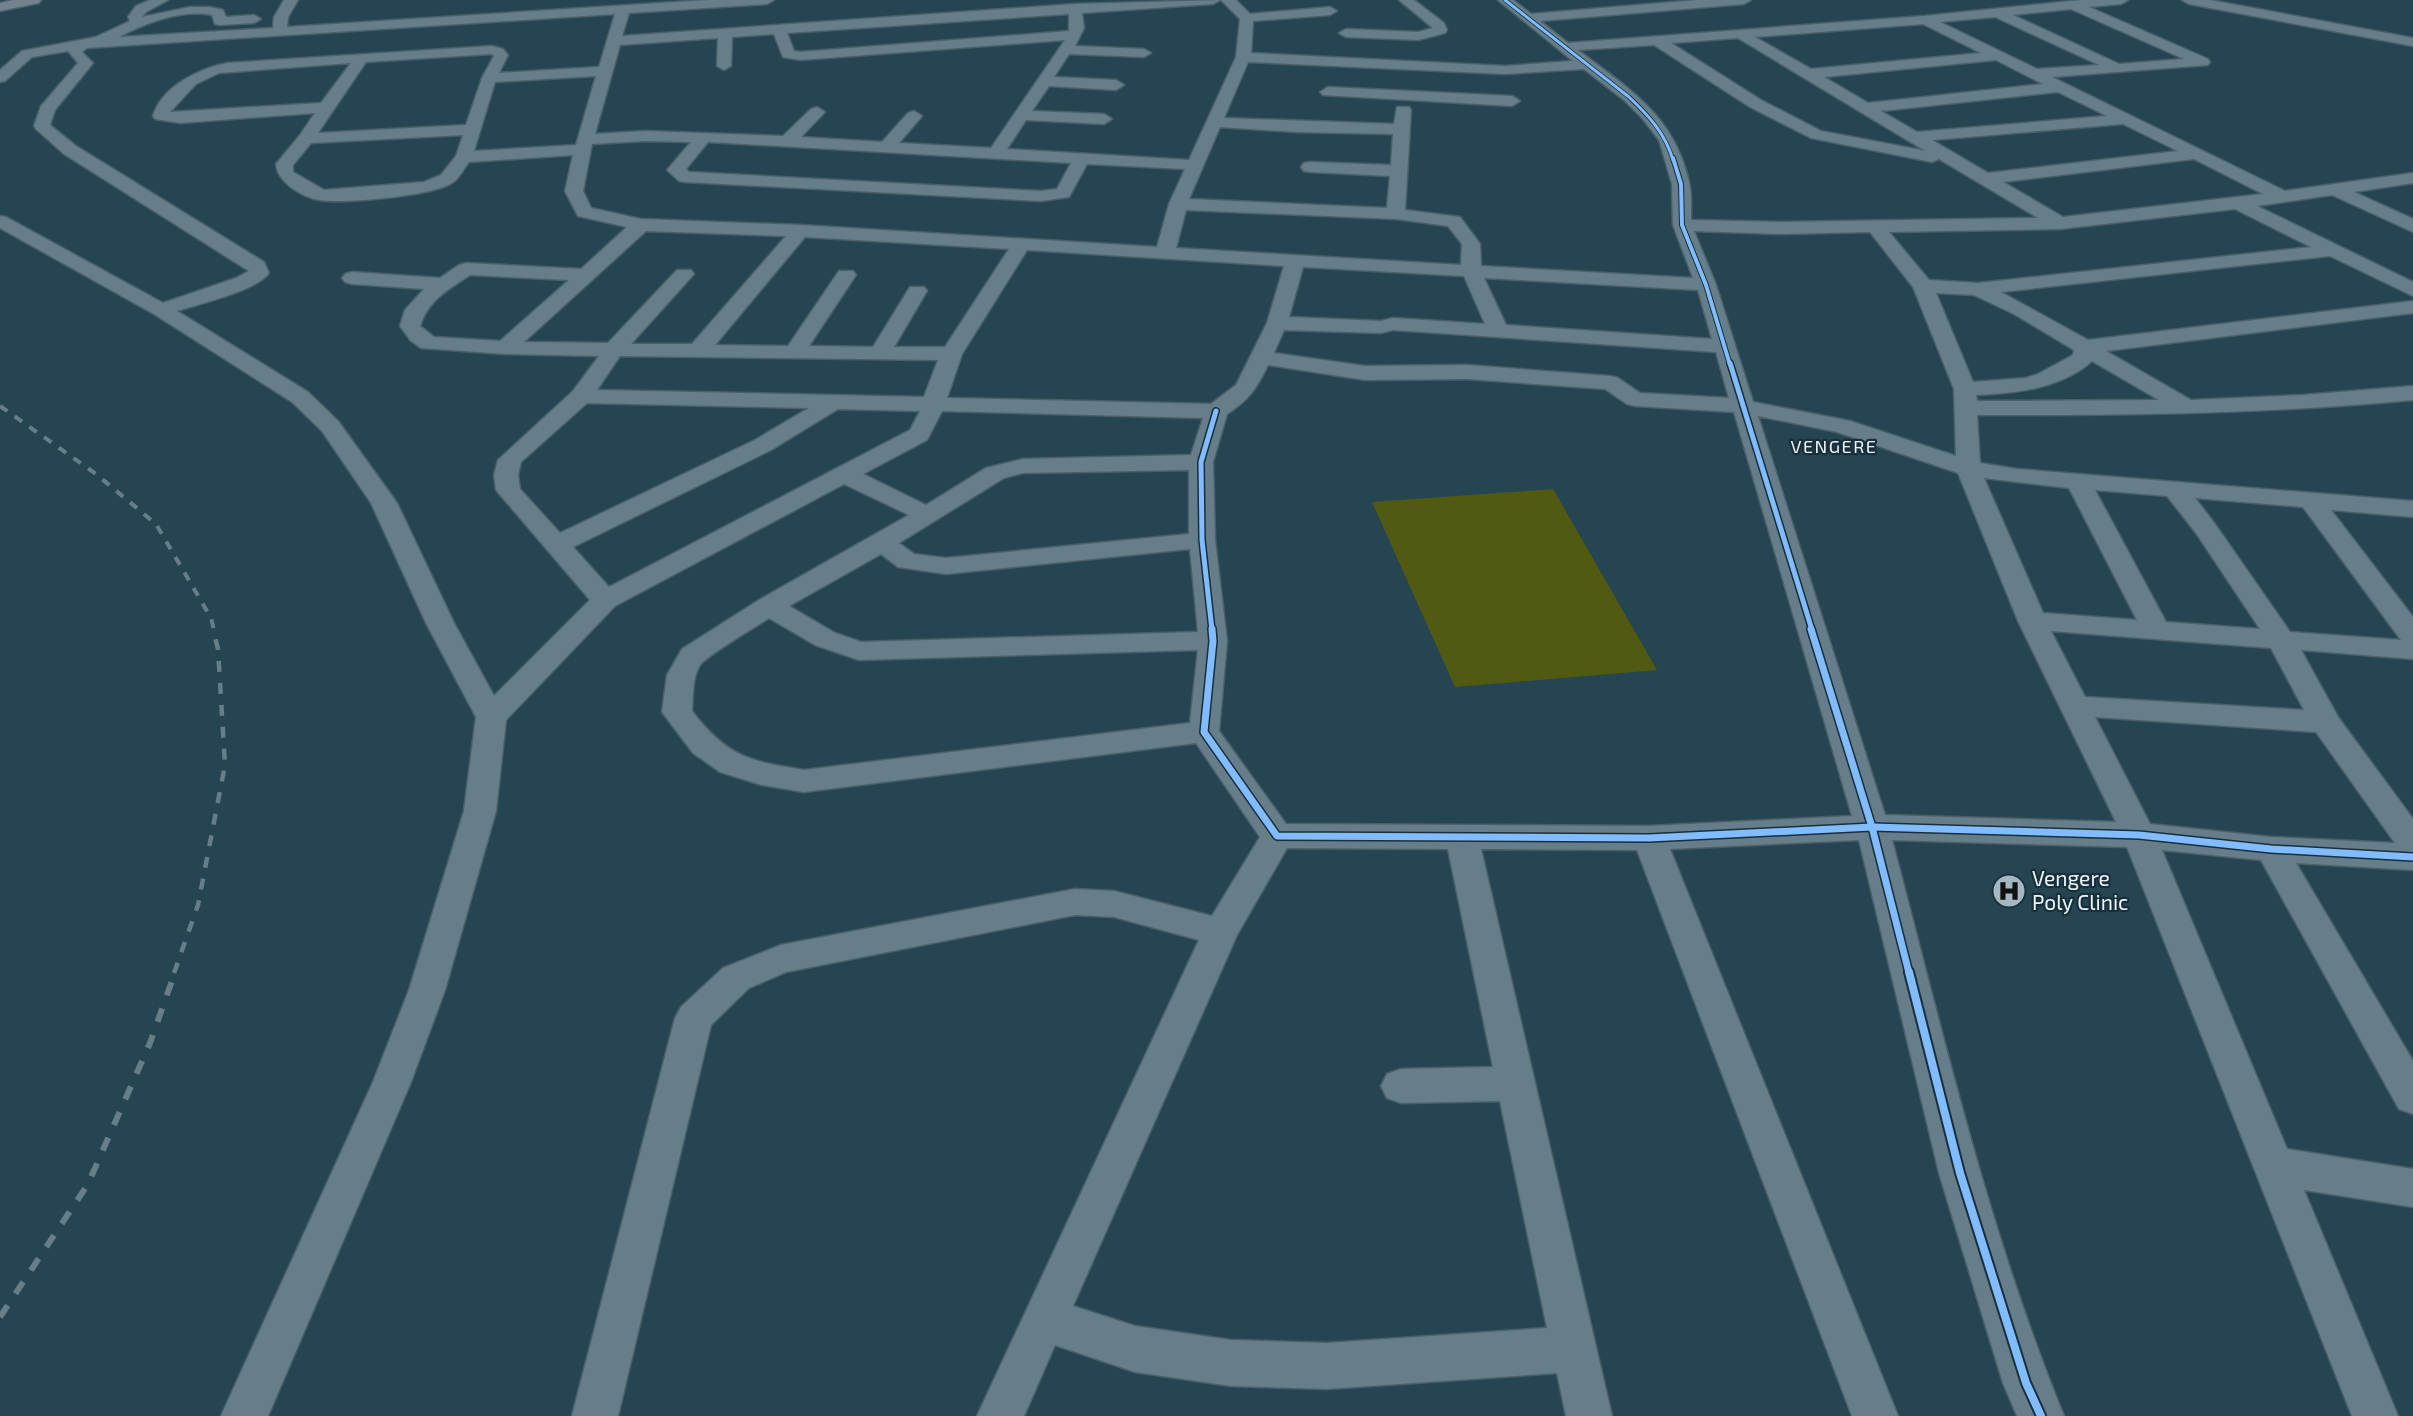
<svg xmlns="http://www.w3.org/2000/svg" width="2413" height="1416" font-family="'Exo 2',sans-serif">
<style>
.green{fill:#525a12}
.lines{fill:none;stroke-linecap:round;stroke-linejoin:round}
.minor-casing{stroke:#4b5f68;stroke-width:3}
.major-casing{stroke:#4b5f68;stroke-width:3}
.minor{fill:#667e89;fill-rule:evenodd}
.major{fill:#74818e;fill-rule:evenodd}
.rail-far2{stroke:#677e89;stroke-width:4;stroke-dasharray:9 9;stroke-linecap:butt}
.rail-far1{stroke:#677e89;stroke-width:4.5;stroke-dasharray:11 11;stroke-linecap:butt}
.rail{stroke:#677e89;stroke-width:6;stroke-dasharray:14 14;stroke-linecap:butt}
.cycleway-far4-casing{stroke:#192f3b;stroke-width:4.5}
.cycleway-far3-casing{stroke:#192f3b;stroke-width:6}
.cycleway-far2-casing{stroke:#192f3b;stroke-width:8}
.cycleway-far1-casing{stroke:#192f3b;stroke-width:10}
.cycleway-casing{stroke:#192f3b;stroke-width:12}
.cycleway-far4{stroke:#80bcff;stroke-width:3}
.cycleway-far3{stroke:#80bcff;stroke-width:4}
.cycleway-far2{stroke:#80bcff;stroke-width:5}
.cycleway-far1{stroke:#80bcff;stroke-width:7}
.cycleway{stroke:#80bcff;stroke-width:8}
.labels{text-anchor:middle;stroke-width:4.5;stroke-linejoin:round;paint-order:stroke}
.far-neighbourhood-label{font-size:18px;letter-spacing:1.5px;fill:#eaf5fb;stroke:#192f3b}
.poi-label{font-size:21px;fill:#eaf5fb;stroke:#192f3b;text-anchor:start}
</style>
<rect width="100%" height="100%" fill="#254553"/>
<!-- green -->
<polygon class="green" points="1553,489 1657,670 1455,687 1372,502"/>
<g class="lines">
<defs>
<g id="minor">
<path d="M150 0H168L146 12 142 17 190 7H210L223 10 226 17 254 15 261 19 254 23 220 25 215 24 212 15C182 9 146 23 119 37L273 28 274 17 284 0H298L288 17 287 27 707 0H774L767 4 629 13 622 36 1075 4 1220 0 1213 4 1082 13 1084 28 1075 46 1144 49 1151 53 1144 57 1069 54 1054 77 1116 80 1124 85 1116 90 1049 86 1032 111 1104 114 1112 119 1104 124 1026 120 1007 149 1189 160 1236 57 1240 19 1221 0H1236L1250 14 1330 7 1337 11 1330 15 1253 21 1251 53 1505 66 1573 61 1498 0H1513L1531 14 1697 0H1751L1744 4 1540 21 1568 43 1924 16 2082 0H2128L2121 4 2089 7 2208 59 2210 62 2208 65 2052 77 2285 191 2413 173V183L2354 192 2413 219V232L2332 195 2257 206 2413 282V296L2330 256 2001 292 2088 340 2413 301V313L2106 351 2191 400 2303 395 2413 386V400C2268 414 2123 415 1977 415L1980 463 2017 469 2413 501V517L2331 510 2413 617V659L2301 650 2338 717 2413 819V870L2296 863 2413 1061V1114L2399 1109 2261 860 2162 850 2287 1149 2413 1169V1207L2304 1190 2398 1416H2352L2127 847 1892 840C1943 1033 1988 1231 2064 1416H2017L2003 1383 1939 1173 1859 840 1670 849 1898 1416H1852L1637 850 1481 849 1612 1416H1566L1557 1373 1327 1389 1231 1386 1135 1372 1055 1345 1024 1416H977L1199 940 1114 917 1075 915 786 972 749 988 711 1025 618 1416H572L675 1018 681 1007 723 968 781 945 1075 889 1114 891 1212 916 1260 837 1196 743 804 792 762 785 720 772 693 753 662 712 667 675 682 649 759 600 909 515 844 484 615 606 506 720 496 811 445 990 411 1082 268 1416H221L373 1082 409 990 464 811 476 717 426 623 371 503 322 431 292 402 154 314 0 228V216L6 217 163 303 236 278 249 271 64 154 36 129 34 126 41 106 78 63 68 51 32 57 5 81 0 82V70L22 51 96 37 130 21 128 17 136 6ZM2071 9 2184 59 2119 64 2013 15ZM615 14 599 67 499 73 508 55 503 49 492 46 227 63C199 69 162 86 153 116L155 119 180 123 315 113 300 135 276 164C277 182 302 197 319 200 343 204 432 196 452 183 459 179 464 168 469 162L573 155 565 191 578 216 627 227 581 269 466 263 459 265 440 278 352 272 345 274 342 278 345 282 352 284 424 289 405 310 400 326 410 340 421 348 505 354 599 356 573 391 498 460 494 475 496 490 590 600 494 696 454 623 397 503 338 421 308 392 177 311C199 304 256 291 269 273L264 262 76 146 50 125 55 110 93 63 82 52 87 48ZM1069 14V31L800 52 794 51 787 33ZM1995 17 2099 65 2037 69 1940 22ZM1923 24 1981 53 1811 69 1755 37ZM774 34 783 57 800 60 1065 40 991 148 899 143 922 116 914 111 908 113 882 142 801 137 825 112 817 107 811 109 783 136 645 131 595 134 620 45 718 38 717 66 724 70 731 66 732 37ZM1738 38 1907 140 1926 151 1821 131 1761 100 1671 43ZM1654 45 1750 107 1811 138 1932 162 1939 159 2038 218 1783 222 1691 220C1691 208 1692 194 1689 182 1674 115 1630 90 1578 50ZM491 54 494 56 482 78 466 125 318 133 366 62ZM1996 60 2043 84 1868 103 1824 77ZM1248 62 1505 74 1584 69 1624 100 1642 118 1659 140 1672 184 1673 225 1693 278 1481 266 1480 244 1460 217 1405 210 1411 110 1409 107H1397L1394 124 1224 118ZM351 63 321 103 170 112 196 84 219 73ZM596 76 576 145 474 151 495 82ZM2058 92 2107 116 1917 132 1881 111ZM2123 124 2178 151 1988 173 1932 140ZM1220 127 1296 132 1393 134 1391 165 1310 162 1304 163 1301 167 1304 171 1310 172 1390 176 1387 208 1189 199ZM463 135 456 156 441 175 424 182 324 190 293 172V165L311 143ZM645 141 691 142 667 170 679 181 685 182 1041 201 1069 197 1087 164 1185 169 1169 204 1157 247 800 225 641 219 591 208 583 191 592 144ZM708 142 726 143 1071 163 1057 189 1041 191 689 172 686 169ZM2194 159 2263 194 2063 217 2003 182ZM2235 209 2311 247 1978 283 1929 280 1889 232 2060 229ZM1186 210 1396 219 1448 226 1462 244 1461 265 1176 248ZM646 231 786 236 692 344H631L694 274 691 270H677L608 343 524 342ZM1694 231 1783 234 1870 232 1913 287 1954 389 1956 456 1850 421 1753 402 1716 285ZM805 237 1009 249 945 347H894L927 291 924 287H910L873 347 809 346 856 275 853 271H839L788 346 715 345ZM1027 250 1284 266 1267 323 1236 385 1211 404 947 398 962 354ZM1303 267 1464 276 1485 324 1393 318 1381 321 1289 317ZM470 275 569 280 500 341 434 337 420 326C429 299 448 290 470 275ZM1484 278 1698 290 1712 339 1506 325ZM1936 293 1974 295 2014 314 2074 350 2073 355 2038 374 2026 378 1973 382ZM1284 330 1381 333 1393 330 1716 352 1729 398 1640 393 1618 378 1610 376 1467 365 1365 366 1274 353ZM620 356 938 360 924 397 597 390ZM2092 361 2159 400 1977 401 1976 395C2016 393 2061 389 2092 361ZM1268 365 1365 380 1467 379 1605 389 1627 404 1635 406 1734 412 1852 816 1649 826 1286 824 1219 731 1227 641 1215 540 1213 462 1227 414C1250 399 1256 389 1268 365ZM587 403 809 408 755 440 560 533 520 489 518 475 521 462ZM838 409 920 411 910 430 609 587 573 547 771 450ZM942 411 1203 418 1191 455 1023 459 986 468 926 505 863 474 927 440ZM1758 416 1837 432 1958 473 2018 621 2116 822 1885 815ZM1189 470V534L946 558 914 554 899 543 1004 478 1023 473ZM1984 478 2069 488 2137 620 2043 613ZM2095 490 2167 496 2196 533 2260 629 2166 622ZM2195 498 2303 507 2401 640 2290 632 2215 524ZM1190 549 1198 632 861 642 835 633 789 606 881 554 898 567 946 574ZM769 618 815 645 859 660 1198 650 1190 723 804 770C749 761 727 757 692 711 693 697 692 678 700 665 706 656 757 626 769 618ZM2051 631 2271 648 2304 710 2085 697ZM2095 717 2316 732 2395 843 2271 837 2150 824ZM1287 848 1448 849 1493 1067 1401 1069 1387 1074 1381 1086 1387 1098 1401 1103 1500 1101 1547 1328 1327 1343 1231 1340 1135 1326 1073 1306 1237 935Z"/>
<polygon points="1399,0 1414,0 1444,23 1447,30 1445,33 1418,40 1346,37 1339,33 1346,29 1418,32 1433,28"/>
<polygon points="2182,0 2210,0 2413,38 2413,46 2189,4"/>
<polygon points="1328,87 1512,96 1520,101 1512,106 1323,95 1320,92"/>
</g>
<polygon id="major" points="13,0 41,0 39,3 0,11 0,3"/>
</defs>
<!-- minor casing -->
<use href="#minor" class="minor-casing"/>
<!-- major casing -->
<use href="#major" class="major-casing"/>
<!-- minor -->
<use href="#minor" class="minor"/>
<!-- major -->
<use href="#major" class="major"/>
<!-- rail-far2 -->
<polyline class="rail-far2" points="0,406 96,474 156,524 211,618 214,630"/>
<!-- rail-far1 -->
<polyline class="rail-far1" points="174,973 198,905 225,765 218,649 213,629"/>
<!-- rail -->
<polyline class="rail" points="0,1317 88,1184 150,1043 175,972"/>
<defs>
<path id="cycleway-far4" d="M1505 0 1629 97C1649 116 1665 133 1673 160"/>
<polyline id="cycleway-far3" points="1673,158 1681,184 1682,225 1706,285 1730,365"/>
<g id="cycleway-far2">
<polyline points="1730,363 1812,630"/>
<polyline points="1212,630 1202,540 1201,462 1216,411"/>
</g>
<g id="cycleway-far1">
<polyline points="1212,629 1213,641 1204,732 1277,836 1649,838 1872,827 2139,835 2271,849 2413,857"/>
<polyline points="1811,629 1872,827 1909,973"/>
</g>
<polyline id="cycleway" points="1909,972 1960,1173 2026,1383 2041,1416"/>
</defs>
<!-- cycleway-far4 casing -->
<use href="#cycleway-far4" class="cycleway-far4-casing"/>
<!-- cycleway-far3 casing -->
<use href="#cycleway-far3" class="cycleway-far3-casing"/>
<!-- cycleway-far2 casing -->
<use href="#cycleway-far2" class="cycleway-far2-casing"/>
<!-- cycleway-far1 casing -->
<use href="#cycleway-far1" class="cycleway-far1-casing"/>
<!-- cycleway casing -->
<use href="#cycleway" class="cycleway-casing"/>
<!-- cycleway-far4 -->
<use href="#cycleway-far4" class="cycleway-far4"/>
<!-- cycleway-far3 -->
<use href="#cycleway-far3" class="cycleway-far3"/>
<!-- cycleway-far2 -->
<use href="#cycleway-far2" class="cycleway-far2"/>
<!-- cycleway-far1 -->
<use href="#cycleway-far1" class="cycleway-far1"/>
<!-- cycleway -->
<use href="#cycleway" class="cycleway"/>
</g>
<!-- icons -->
<defs>
<symbol id="hospital-disc" viewBox="-11 -11 22 22"><circle r="9.5" fill="#a5b7c0" stroke="#192f3b"/><path d="M-5-5h3v3.5h4V-5h3V5h-3V1.5h-4V5h-3Z" fill="#111"/></symbol>
</defs>
<g fill-rule="evenodd">
<use href="#hospital-disc" x="1990" y="872" width="38" height="38"/>
</g>
<g class="labels">
<!-- far-neighbourhood labels -->
<g class="far-neighbourhood-label">
<text x="1834" y="453">VENGERE</text>
</g>
<!-- poi labels -->
<g class="poi-label">
<text x="2032" y="886">Vengere<tspan x="2032" dy="24">Poly Clinic</tspan></text>
</g>
</g>
</svg>
